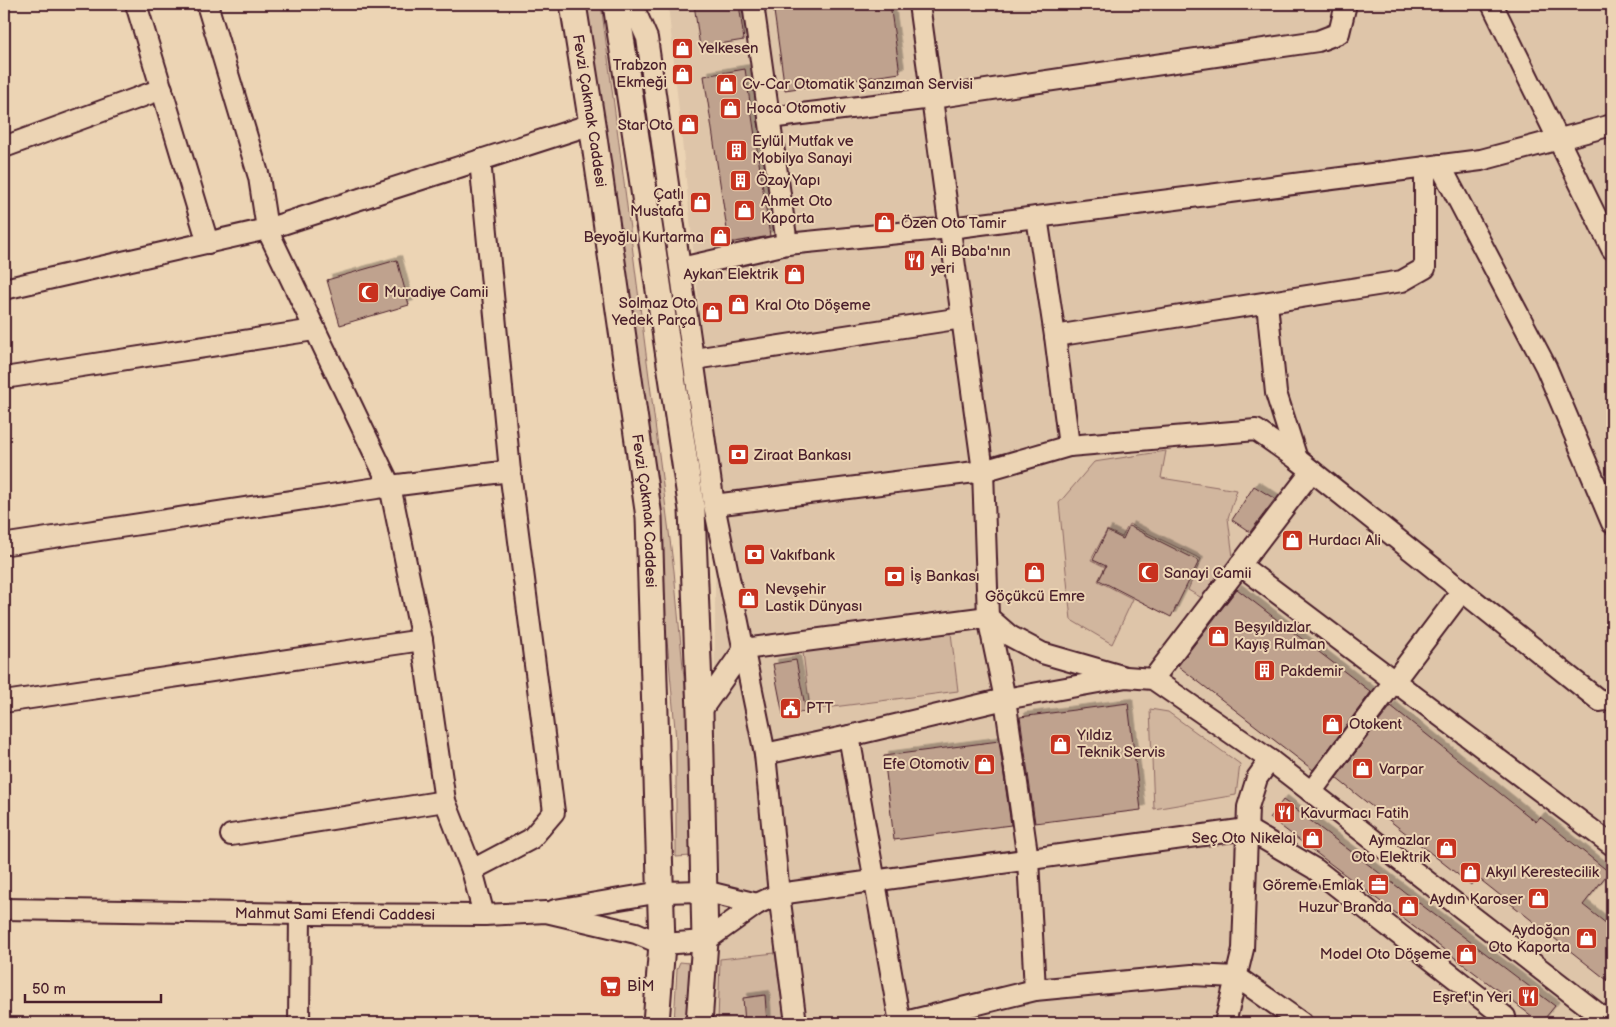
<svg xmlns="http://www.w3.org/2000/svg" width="1616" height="1027" font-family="'Balsamiq Sans',sans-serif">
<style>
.built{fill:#dec5a9}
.green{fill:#d1b69e;stroke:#8e6a64}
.building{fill:#bfa28e;stroke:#4a1f2b;filter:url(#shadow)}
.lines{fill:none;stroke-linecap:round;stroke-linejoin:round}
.minor-casing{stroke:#4a1f2b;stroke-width:24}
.major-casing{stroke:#4a1f2b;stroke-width:29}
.minor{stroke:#ecd4b4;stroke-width:20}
.major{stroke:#ecd4b4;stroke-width:25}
.labels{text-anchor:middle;stroke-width:4;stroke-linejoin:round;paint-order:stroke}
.poi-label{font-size:15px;fill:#4a1f2b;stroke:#ecd4b4;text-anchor:start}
.street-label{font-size:15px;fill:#4a1f2b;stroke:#ecd4b4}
</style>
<defs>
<filter id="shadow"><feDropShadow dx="4.5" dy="-4.5" stdDeviation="0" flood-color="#0004"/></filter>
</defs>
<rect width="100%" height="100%" fill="#ecd4b4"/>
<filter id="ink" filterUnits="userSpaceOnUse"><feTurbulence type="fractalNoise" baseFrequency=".02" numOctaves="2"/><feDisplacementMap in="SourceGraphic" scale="10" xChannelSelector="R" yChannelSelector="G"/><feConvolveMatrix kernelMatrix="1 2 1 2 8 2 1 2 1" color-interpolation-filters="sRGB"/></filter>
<g filter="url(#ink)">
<!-- built -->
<polygon class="built" points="668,4 1612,4 1612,1023 712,1023 716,473"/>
<!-- green -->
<g class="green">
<polygon points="582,4 601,4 674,571 690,742 692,856 676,857 676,740 668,650 658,567"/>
<polygon points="1166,451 1161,478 1237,490 1228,518 1234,565 1207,601 1188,590 1201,559 1129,524 1122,537 1107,530 1091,560 1105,567 1098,581 1133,599 1112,644 1071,620 1059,503 1094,462"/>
<polygon points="951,633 958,691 810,710 803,652"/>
<polygon points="1150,709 1168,712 1240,764 1236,795 1154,809"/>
<polygon points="775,953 785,1023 718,1023 720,959"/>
<polygon points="680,962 690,963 687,1023 674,1023 677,969"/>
</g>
<!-- building -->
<g class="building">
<polygon points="694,4 739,4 744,40 700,47"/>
<polygon points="773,4 890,4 900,73 785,90"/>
<polygon points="745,69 770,236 729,243 704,76"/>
<polygon points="397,260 409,305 340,325 327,280"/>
<polygon points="1254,486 1275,499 1250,532 1232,520"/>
<polygon points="1129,526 1199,561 1171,617 1099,580 1106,566 1093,560 1107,531 1123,539"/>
<polygon points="1237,589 1371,692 1313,770 1178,666"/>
<polygon points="796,660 806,711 783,715 773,664"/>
<polygon points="1128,703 1141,810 1035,823 1020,717"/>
<polygon points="1391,706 1536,822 1540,817 1609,872 1583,905 1612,928 1612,984 1477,877 1471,885 1336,778"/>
<polygon points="999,741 1011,825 894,840 884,756"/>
<polygon points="1283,800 1555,1006 1541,1023 1270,818"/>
<polygon points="765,995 767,1023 745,1023 743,998"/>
</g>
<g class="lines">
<defs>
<g id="minor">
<polyline points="136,4 208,243"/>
<polyline points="207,4 259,177 267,229 390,486 422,640 445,801 472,870 484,915"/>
<polyline points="632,4 647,38 714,505 765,754 779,894 796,1023"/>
<polyline points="753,4 787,244"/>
<polyline points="919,4 983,471 988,617 1005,699 1028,860 1035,990"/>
<polyline points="1492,4 1612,249"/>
<polyline points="769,118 932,98 1318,41 1339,33 1346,4"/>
<polyline points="4,147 162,89"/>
<polyline points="1440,165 1546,367 1612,523"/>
<polyline points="1037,217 1055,336 1069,446"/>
<polyline points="681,268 787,244 950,228 1481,160 1612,125"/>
<polyline points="4,289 267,229 592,124"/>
<polyline points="1267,303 1276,393 1297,459"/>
<polyline points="1055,336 1402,281 1425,268 1425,167"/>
<polyline points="694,359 962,318"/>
<polyline points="4,378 314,330"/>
<polyline points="714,505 983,471 1069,446 1256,430 1297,459 1600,701 1612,699"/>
<polyline points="8,544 390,486 510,471"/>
<polyline points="1240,565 1612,845"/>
<polyline points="1153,679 1312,471"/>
<polyline points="4,702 422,640"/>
<polyline points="700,712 744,649 988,617 1010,636 1042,653 1122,676"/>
<polyline points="849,736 900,1023"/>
<polyline points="765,754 849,736 1005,699 1126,677 1153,679 1270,760 1610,1023"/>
<polyline points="1311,792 1462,591"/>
<polyline points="231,835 445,801"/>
<polyline points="472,870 531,839 554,812 510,471 480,160"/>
<path id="s1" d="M4 909 300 914 484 915 546 912 636 933 662 944 705 941 757 904 779 894 1247 829 1315 869 1505 1017 1506 1023"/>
<polyline points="555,910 661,892 704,891 757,904"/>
<polyline points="299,1023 300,914"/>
<polyline points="901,1023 1035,990 1192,975 1237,977 1302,1023"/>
<polyline points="1225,1023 1243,949 1248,807 1257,778 1270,760"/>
</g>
<g id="major">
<path id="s2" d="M573 4 592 124 649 517 662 944 656 1023"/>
<polyline points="616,4 692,510 700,712 705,941 699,1023"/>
</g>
</defs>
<!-- minor casing -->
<use href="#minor" class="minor-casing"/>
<!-- major casing -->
<use href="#major" class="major-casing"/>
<!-- minor -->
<use href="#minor" class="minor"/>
<!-- major -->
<use href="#major" class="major"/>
</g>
</g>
<!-- icons -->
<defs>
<symbol id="shop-square" viewBox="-11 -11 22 22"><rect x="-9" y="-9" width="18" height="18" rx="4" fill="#c8321e" stroke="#ecd4b4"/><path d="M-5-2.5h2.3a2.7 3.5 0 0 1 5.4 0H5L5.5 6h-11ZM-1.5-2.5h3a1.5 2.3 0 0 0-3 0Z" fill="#fff"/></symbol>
<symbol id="building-square" viewBox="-11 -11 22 22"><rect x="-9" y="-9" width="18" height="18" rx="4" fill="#c8321e" stroke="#ecd4b4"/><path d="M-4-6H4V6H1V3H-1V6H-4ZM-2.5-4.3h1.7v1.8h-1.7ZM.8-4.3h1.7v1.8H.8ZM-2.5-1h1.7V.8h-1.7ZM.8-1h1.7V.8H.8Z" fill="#fff"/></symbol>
<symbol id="restaurant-square" viewBox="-11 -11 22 22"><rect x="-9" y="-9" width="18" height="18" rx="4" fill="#c8321e" stroke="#ecd4b4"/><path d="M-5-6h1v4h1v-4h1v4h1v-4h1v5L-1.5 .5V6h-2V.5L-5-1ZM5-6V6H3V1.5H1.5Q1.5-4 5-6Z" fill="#fff"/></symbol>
<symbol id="mosque-square" viewBox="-11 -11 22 22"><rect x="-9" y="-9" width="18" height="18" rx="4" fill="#c8321e" stroke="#ecd4b4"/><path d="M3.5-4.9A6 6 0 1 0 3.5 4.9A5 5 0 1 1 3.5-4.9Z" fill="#fff"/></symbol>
<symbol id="bank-square" viewBox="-11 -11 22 22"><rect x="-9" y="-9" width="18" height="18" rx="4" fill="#c8321e" stroke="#ecd4b4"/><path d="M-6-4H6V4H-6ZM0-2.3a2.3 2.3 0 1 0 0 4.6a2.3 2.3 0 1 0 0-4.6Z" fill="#fff"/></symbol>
<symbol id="civic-square" viewBox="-11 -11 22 22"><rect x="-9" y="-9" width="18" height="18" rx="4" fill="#c8321e" stroke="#ecd4b4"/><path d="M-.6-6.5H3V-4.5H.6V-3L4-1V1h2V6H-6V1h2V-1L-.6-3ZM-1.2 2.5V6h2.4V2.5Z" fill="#fff"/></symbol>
<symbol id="office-square" viewBox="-11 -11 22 22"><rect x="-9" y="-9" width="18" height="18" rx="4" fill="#c8321e" stroke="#ecd4b4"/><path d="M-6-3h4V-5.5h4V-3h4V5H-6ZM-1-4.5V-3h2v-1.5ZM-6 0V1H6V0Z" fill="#fff"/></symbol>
<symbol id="supermarket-square" viewBox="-11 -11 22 22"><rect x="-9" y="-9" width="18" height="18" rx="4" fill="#c8321e" stroke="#ecd4b4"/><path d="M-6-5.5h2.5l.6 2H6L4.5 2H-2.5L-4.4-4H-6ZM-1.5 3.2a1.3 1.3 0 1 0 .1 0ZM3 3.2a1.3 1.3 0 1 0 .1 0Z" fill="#fff"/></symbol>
</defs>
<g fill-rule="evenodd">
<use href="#shop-square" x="670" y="36" width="25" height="25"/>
<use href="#shop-square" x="670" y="62" width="25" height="25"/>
<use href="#shop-square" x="714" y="72" width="25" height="25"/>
<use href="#shop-square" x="718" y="96" width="25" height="25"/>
<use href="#shop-square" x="676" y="112" width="25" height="25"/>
<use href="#building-square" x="724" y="138" width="25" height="25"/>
<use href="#building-square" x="728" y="168" width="25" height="25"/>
<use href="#shop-square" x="688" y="190" width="25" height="25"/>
<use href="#shop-square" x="732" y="198" width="25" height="25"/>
<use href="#shop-square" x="872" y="210" width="25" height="25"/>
<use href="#shop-square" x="708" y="224" width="25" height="25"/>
<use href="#restaurant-square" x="902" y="248" width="25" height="25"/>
<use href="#shop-square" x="782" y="262" width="25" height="25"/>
<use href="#mosque-square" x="356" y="280" width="25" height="25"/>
<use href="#shop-square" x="726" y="292" width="25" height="25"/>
<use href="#shop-square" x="700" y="300" width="25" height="25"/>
<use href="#bank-square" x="726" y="442" width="25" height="25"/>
<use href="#shop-square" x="1280" y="528" width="25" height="25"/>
<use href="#bank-square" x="742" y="542" width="25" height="25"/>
<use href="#shop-square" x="1022" y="560" width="25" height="25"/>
<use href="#mosque-square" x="1136" y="560" width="25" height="25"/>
<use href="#bank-square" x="882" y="564" width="25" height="25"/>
<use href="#shop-square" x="736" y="586" width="25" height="25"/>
<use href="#shop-square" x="1206" y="624" width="25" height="25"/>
<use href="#building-square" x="1252" y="658" width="25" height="25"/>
<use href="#civic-square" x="778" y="696" width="25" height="25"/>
<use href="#shop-square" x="1320" y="712" width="25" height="25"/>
<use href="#shop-square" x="1048" y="732" width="25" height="25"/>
<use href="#shop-square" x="972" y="752" width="25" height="25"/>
<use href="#shop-square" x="1350" y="756" width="25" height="25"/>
<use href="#restaurant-square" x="1272" y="800" width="25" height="25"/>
<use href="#shop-square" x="1300" y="826" width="25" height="25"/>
<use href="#shop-square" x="1434" y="836" width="25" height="25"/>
<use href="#shop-square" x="1458" y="860" width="25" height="25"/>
<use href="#office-square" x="1366" y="872" width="25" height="25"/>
<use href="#shop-square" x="1526" y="886" width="25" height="25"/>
<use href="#shop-square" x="1396" y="894" width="25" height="25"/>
<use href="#shop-square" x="1574" y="926" width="25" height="25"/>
<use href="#shop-square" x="1454" y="942" width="25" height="25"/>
<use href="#supermarket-square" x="598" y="974" width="25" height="25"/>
<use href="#restaurant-square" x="1516" y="984" width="25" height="25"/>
</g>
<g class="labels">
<!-- poi labels -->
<g class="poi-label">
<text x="698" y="53">Yelkesen</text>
<text x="667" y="70" text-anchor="end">Trabzon<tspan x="667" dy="17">Ekmeği</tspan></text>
<text x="742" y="89">Cv-Car Otomatik Şanzıman Servisi</text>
<text x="746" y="113">Hoca Otomotiv</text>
<text x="673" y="130" text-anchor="end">Star Oto</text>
<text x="752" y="146">Eylül Mutfak ve<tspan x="752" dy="17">Mobilya Sanayi</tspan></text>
<text x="756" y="185">Özay Yapı</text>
<text x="684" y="199" text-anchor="end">Çatlı<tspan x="684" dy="17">Mustafa</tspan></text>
<text x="761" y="206">Ahmet Oto<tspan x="761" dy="17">Kaporta</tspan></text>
<text x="901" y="228">Özen Oto Tamir</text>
<text x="704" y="242" text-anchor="end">Beyoğlu Kurtarma</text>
<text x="931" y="256">Ali Baba'nın<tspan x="931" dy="17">yeri</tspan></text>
<text x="778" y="279" text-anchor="end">Aykan Elektrik</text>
<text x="384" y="297">Muradiye Camii</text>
<text x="696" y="308" text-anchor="end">Solmaz Oto<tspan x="696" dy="17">Yedek Parça</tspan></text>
<text x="755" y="310">Kral Oto Döşeme</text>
<text x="754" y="460">Ziraat Bankası</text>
<text x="1308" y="545">Hurdacı Ali</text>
<text x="770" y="560">Vakıfbank</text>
<text x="1164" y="578">Sanayi Camii</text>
<text x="910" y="581">İş Bankası</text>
<text x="765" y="594">Nevşehir<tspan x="765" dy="17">Lastik Dünyası</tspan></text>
<text x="1035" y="601" text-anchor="middle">Göçükcü Emre</text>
<text x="1234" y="632">Beşyıldızlar<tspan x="1234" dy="17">Kayış Rulman</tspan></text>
<text x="1280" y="676">Pakdemir</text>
<text x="806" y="713">PTT</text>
<text x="1349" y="729">Otokent</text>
<text x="1077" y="740">Yıldız<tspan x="1077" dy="17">Teknik Servis</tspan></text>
<text x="969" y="769" text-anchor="end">Efe Otomotiv</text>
<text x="1379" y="774">Varpar</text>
<text x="1300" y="818">Kavurmacı Fatih</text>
<text x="1296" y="843" text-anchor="end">Seç Oto Nikelaj</text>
<text x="1430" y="845" text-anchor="end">Aymazlar<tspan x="1430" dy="17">Oto Elektrik</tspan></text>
<text x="1486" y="877">Akyıl Kerestecilik</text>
<text x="1363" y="890" text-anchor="end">Göreme Emlak</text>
<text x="1523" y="904" text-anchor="end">Aydın Karoser</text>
<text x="1392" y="912" text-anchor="end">Huzur Branda</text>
<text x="1570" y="935" text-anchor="end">Aydoğan<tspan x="1570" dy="17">Oto Kaporta</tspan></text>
<text x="1451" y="959" text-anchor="end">Model Oto Döşeme</text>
<text x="627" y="991">BİM</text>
<text x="1512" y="1002" text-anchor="end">Eşref'in Yeri</text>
</g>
<!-- street labels -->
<g class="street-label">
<text dy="5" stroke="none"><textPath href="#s2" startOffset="108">Fevzi Çakmak Caddesi</textPath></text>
<text dy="5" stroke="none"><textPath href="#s2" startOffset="512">Fevzi Çakmak Caddesi</textPath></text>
<text dy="5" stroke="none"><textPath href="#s1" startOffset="331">Mahmut Sami Efendi Caddesi</textPath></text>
</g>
</g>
<!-- margin -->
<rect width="1616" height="1027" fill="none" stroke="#ecd4b4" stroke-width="20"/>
<rect x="10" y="10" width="1596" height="1007" fill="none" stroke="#4a1f2b" stroke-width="2" filter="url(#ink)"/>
<!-- scale -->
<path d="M25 994v8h136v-8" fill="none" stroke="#4a1f2b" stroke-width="2.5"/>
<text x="32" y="994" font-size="15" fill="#4a1f2b" stroke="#ecd4b4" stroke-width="4" paint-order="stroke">50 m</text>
</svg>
